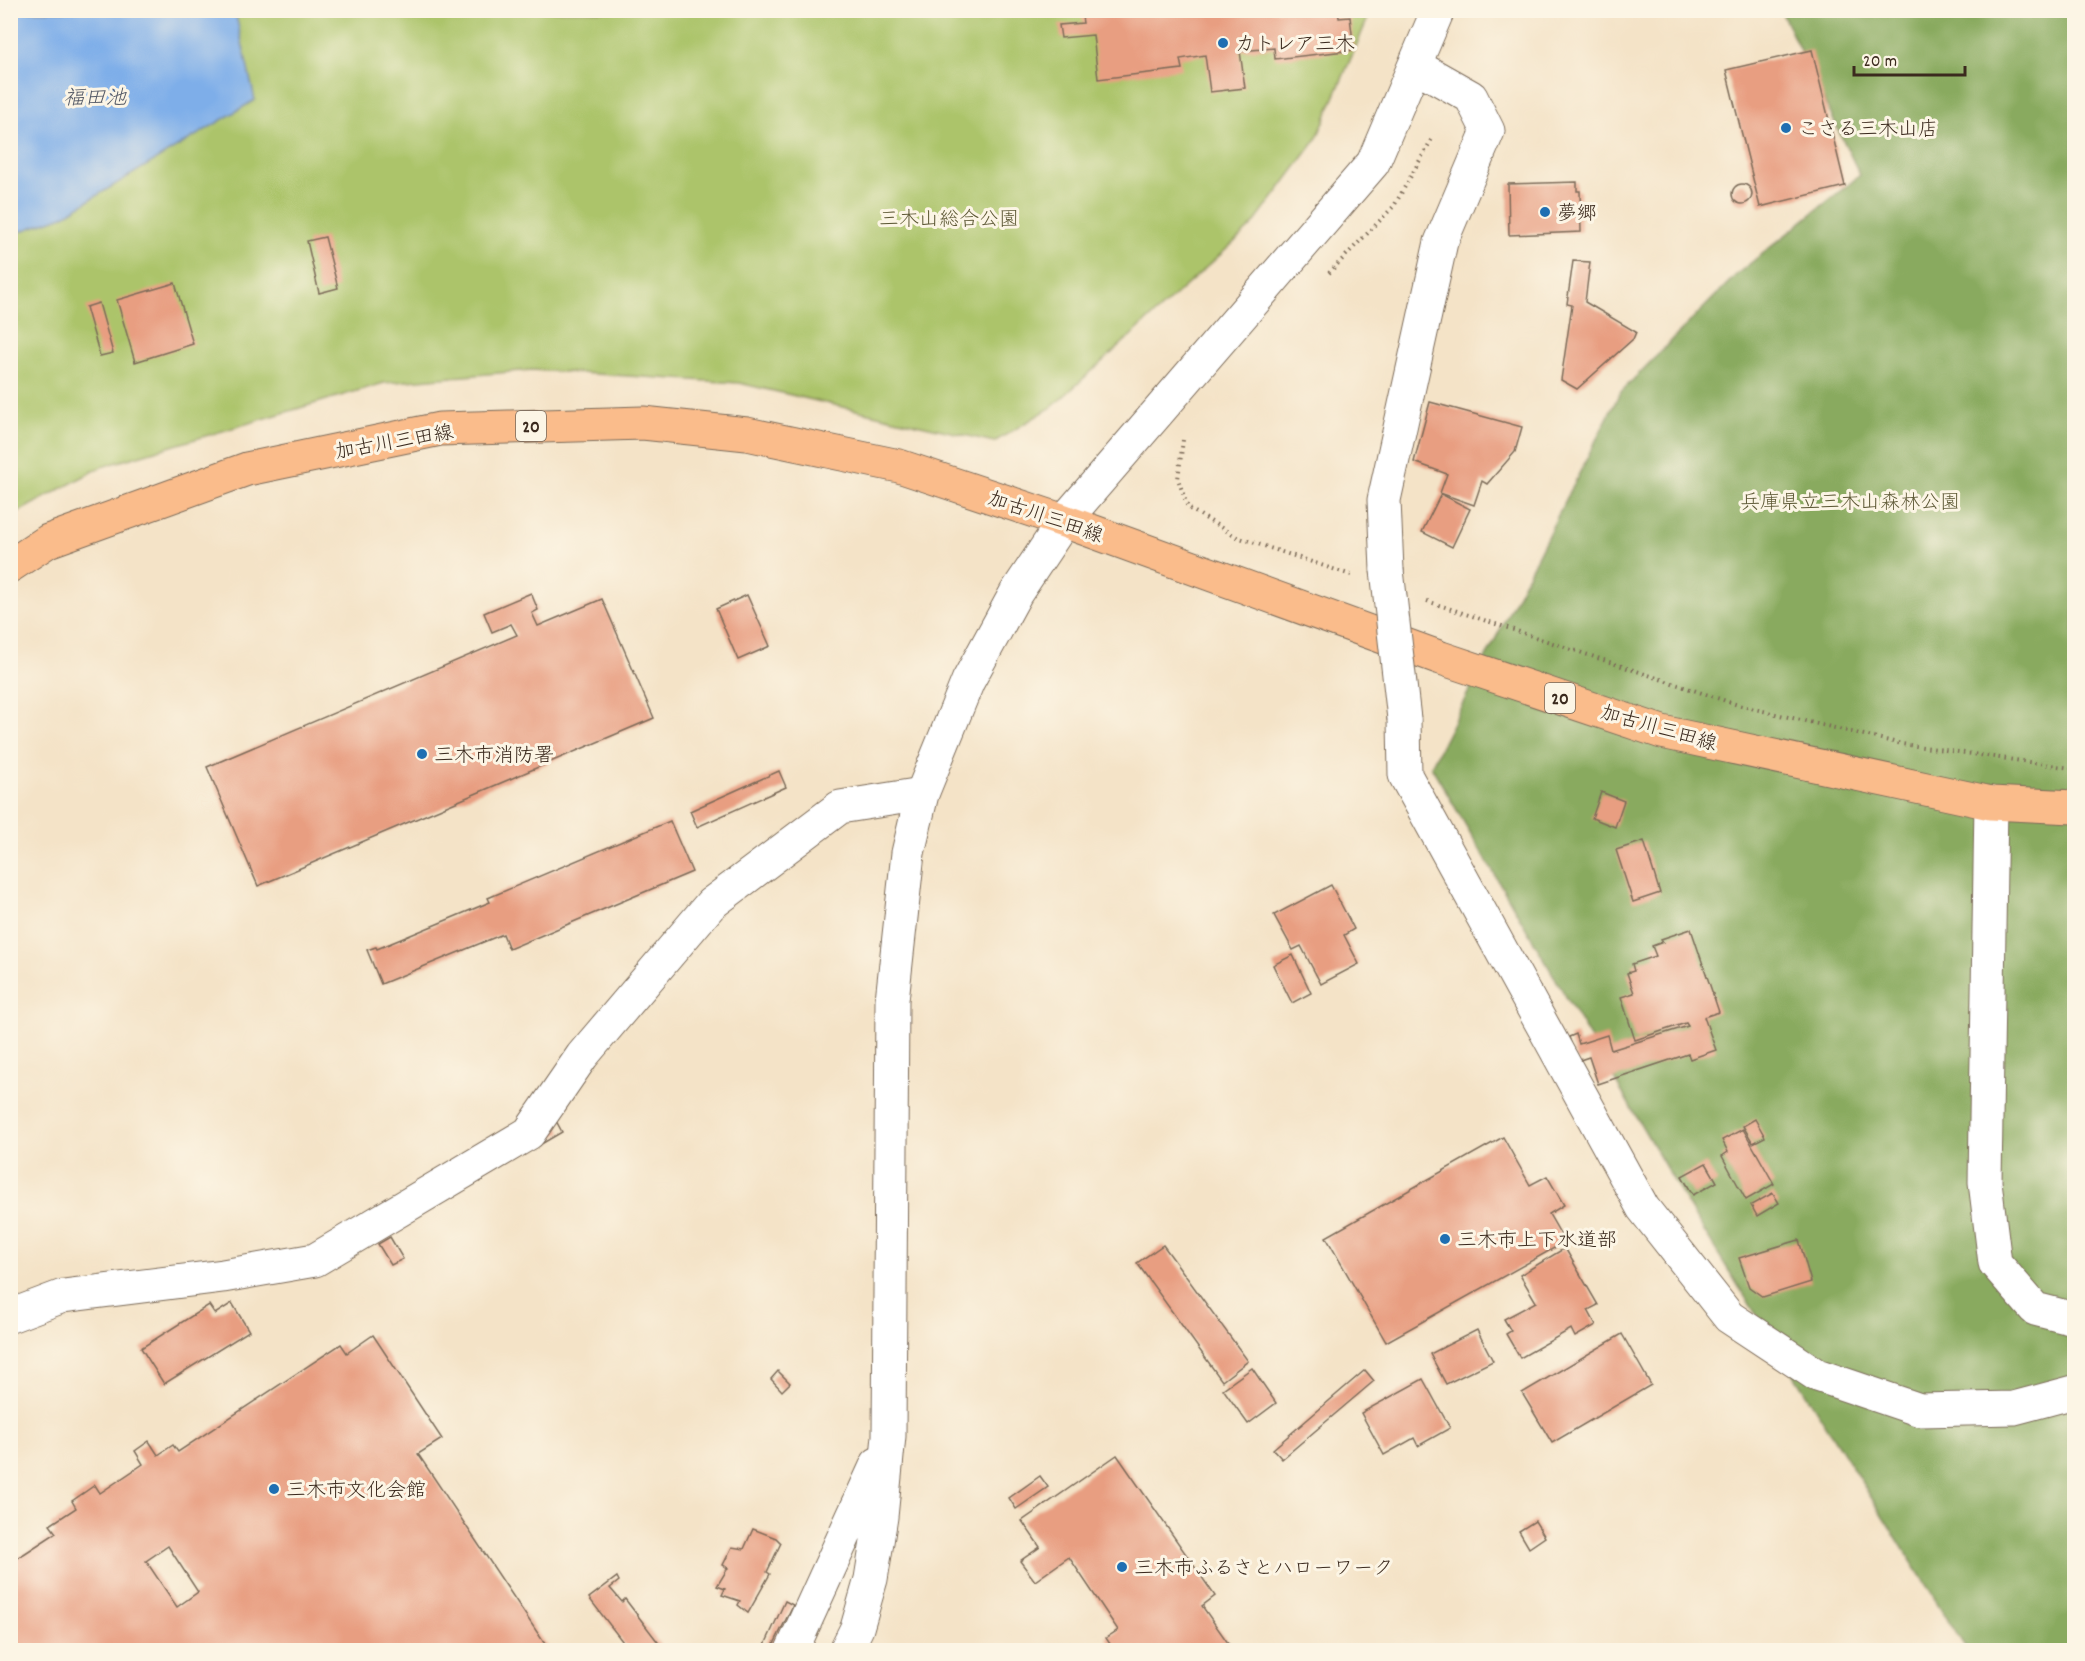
<svg xmlns="http://www.w3.org/2000/svg" width="2085" height="1661" font-family="Dekko,'Klee One',sans-serif">
<style>
.green{fill:#acc46a;stroke:#747744;stroke-width:1.5}
.forest{fill:#89aa5e;stroke:#626a3e;stroke-width:1.5}
.water{fill:#7eaee9;stroke:#5c6c84;stroke-width:1.5}
.building{fill:#e89e81;fill-rule:evenodd}
.lines{fill:none;stroke-linecap:round;stroke-linejoin:round}
.minor-casing{stroke:#7c6b59;stroke-width:35}
.tertiary-casing{stroke:#7c6b59;stroke-width:35}
.primary-casing{stroke:#7c6b59;stroke-width:35}
.path{stroke:#7c6b59;stroke-width:4;stroke-dasharray:1.5 4.5;stroke-linecap:butt}
.minor{stroke:#fff;stroke-width:33}
.tertiary{stroke:#fff;stroke-width:33}
.primary{stroke:#fabc8b;stroke-width:33}
.minor-bridge-casing{stroke:#7c6b59;stroke-width:35;stroke-linecap:butt}
.minor-bridge{stroke:#fff;stroke-width:33}
.poi-dot{fill:#1f6fb2;stroke:#fcf5e5;stroke-width:2}
.labels{text-anchor:middle;stroke-width:6;stroke-linejoin:round;paint-order:stroke}
.shield{fill:#fcf5e5;stroke:#75675a;stroke-width:1.5}
.shield-label{font-size:18px;font-weight:bold;fill:#3b2a1e}
.poi-label{font-size:20px;fill:#3b2a1e;stroke:#fcf5e5;text-anchor:start}
.park-label{font-size:20px;fill:#5d5835;stroke:#fcf5e5}
.street-label{font-size:20px;fill:#3b2a1e;stroke:#fcf5e5}
.water-label{font-size:21px;font-style:italic;fill:#525865;stroke:#fcf5e5}
</style>
<rect width="100%" height="100%" fill="#fcf5e5"/>
<filter id="ink" filterUnits="userSpaceOnUse"><feTurbulence type="fractalNoise" baseFrequency=".0167" numOctaves="2"/><feDisplacementMap in="SourceGraphic" scale="12" xChannelSelector="R" yChannelSelector="G"/><feConvolveMatrix kernelMatrix="1 2 1 2 8 2 1 2 1" color-interpolation-filters="sRGB"/></filter>
<filter id="wash" filterUnits="userSpaceOnUse"><feTurbulence type="fractalNoise" baseFrequency=".008" numOctaves="4" result="noise"/><feDisplacementMap in="SourceGraphic" scale="24" xChannelSelector="R" yChannelSelector="G"/><feGaussianBlur stdDeviation="1.35" result="paint"/><feColorMatrix in="noise" values="0 0 0 0 0 0 0 0 0 0 0 0 0 0 0 0 0 1.4 0 .05"/><feComposite in="paint" operator="in"/></filter>
<g filter="url(#wash)">
<rect width="100%" height="100%" fill="#f4e3c7"/>
<!-- green -->
<polygon class="green" points="11,11 1371,11 1316,140 1252,226 1052,407 994,442 739,383 532,370 384,383 101,467 11,516"/>
<!-- forest -->
<polygon class="forest" points="1781,11 2074,11 2074,1650 1967,1650 1695,1217 1431,766 1620,393 1737,274 1860,175"/>
<!-- water -->
<polygon class="water" points="10,11 235,11 255,100 63,216 11,235"/>
<g id="blocks">
<!-- building -->
<g class="building">
<polygon points="1081,10 1338,10 1339,18 1350,17 1354,50 1275,59 1274,48 1240,51 1245,88 1210,92 1205,55 1180,59 1182,69 1098,79 1093,35 1061,38 1059,25 1083,23"/>
<polygon points="1812,50 1845,186 1760,207 1726,70"/>
<polygon points="1577,182 1577,191 1580,191 1581,232 1509,235 1508,184"/>
<circle cx="1742" cy="194" r="10"/>
<polygon points="325,237 338,288 319,293 307,241"/>
<polygon points="1573,261 1590,262 1585,302 1636,332 1633,339 1577,389 1561,380 1572,305 1567,304"/>
<polygon points="175,283 193,344 135,362 117,300"/>
<polygon points="99,303 113,353 100,356 86,307"/>
<polygon points="1430,402 1522,427 1515,452 1487,484 1482,481 1474,505 1440,493 1447,474 1414,462"/>
<polygon points="1441,494 1470,509 1452,547 1422,532"/>
<polygon points="531,593 538,610 532,613 538,626 602,599 654,718 258,886 207,767 517,635 511,624 492,632 484,613"/>
<polygon points="747,595 770,646 738,660 716,609"/>
<polygon points="779,771 786,787 697,827 690,811"/>
<polygon points="1601,792 1624,801 1615,827 1592,818"/>
<polygon points="670,821 692,872 509,949 503,934 381,984 367,950 376,947 377,949 490,902 488,898"/>
<polygon points="1644,841 1660,893 1633,902 1616,850"/>
<polygon points="1331,885 1354,929 1344,935 1359,964 1321,984 1301,946 1293,950 1274,915"/>
<polygon points="1691,929 1719,1012 1704,1017 1716,1050 1690,1059 1688,1054 1598,1084 1589,1057 1577,1061 1569,1037 1576,1034 1579,1044 1607,1035 1611,1050 1688,1026 1686,1023 1635,1040 1621,997 1634,993 1627,973 1634,971 1632,964 1656,956 1652,946 1663,942 1661,939"/>
<polygon points="1293,955 1311,993 1292,1003 1273,965"/>
<polygon points="554,1117 562,1132 538,1146"/>
<polygon points="1755,1119 1765,1137 1753,1143 1743,1126"/>
<polygon points="1743,1129 1774,1184 1746,1200 1722,1156 1728,1152 1722,1140"/>
<polygon points="1503,1137 1530,1185 1547,1176 1564,1205 1549,1214 1565,1242 1386,1342 1326,1237"/>
<polygon points="1706,1163 1717,1182 1693,1195 1682,1176"/>
<polygon points="1773,1193 1779,1203 1757,1216 1751,1205"/>
<polygon points="390,1237 403,1259 391,1265 378,1244"/>
<polygon points="1799,1240 1811,1282 1763,1297 1749,1287 1739,1258"/>
<polygon points="1163,1245 1248,1361 1222,1381 1137,1263"/>
<polygon points="1565,1248 1598,1305 1588,1310 1596,1325 1575,1337 1571,1329 1520,1358 1506,1334 1511,1331 1504,1319 1536,1302 1520,1275"/>
<polygon points="232,1303 249,1331 164,1384 141,1348 209,1305 215,1314"/>
<polygon points="1477,1330 1493,1361 1446,1384 1430,1354"/>
<polygon points="1622,1334 1651,1385 1552,1443 1522,1393"/>
<path d="M373 1335 442 1439 418 1454 549 1650H10V1563L56 1533 50 1525 76 1508 72 1501 95 1485 100 1493 143 1464 135 1451 149 1441 158 1455 173 1445 178 1452 341 1344 347 1353ZM168 1546 198 1592 177 1607 146 1561Z"/>
<polygon points="1252,1368 1276,1403 1248,1424 1223,1389"/>
<polygon points="1365,1370 1374,1381 1282,1459 1273,1449"/>
<polygon points="778,1371 790,1383 782,1391 771,1379"/>
<polygon points="1423,1379 1450,1428 1418,1446 1414,1438 1384,1455 1361,1413"/>
<polygon points="1117,1455 1215,1596 1202,1606 1233,1650 1114,1650 1106,1638 1118,1630 1069,1557 1035,1581 1020,1561 1040,1547 1022,1521"/>
<polygon points="1040,1476 1048,1487 1016,1509 1009,1498"/>
<polygon points="1535,1521 1545,1537 1529,1548 1519,1531"/>
<polygon points="753,1529 776,1538 781,1543 767,1572 770,1574 748,1613 738,1605 740,1601 722,1595 725,1589 717,1586 728,1568 723,1565 732,1547 744,1549"/>
<polygon points="617,1577 619,1581 610,1588 622,1602 625,1599 664,1650 629,1650 589,1598"/>
<polygon points="785,1601 793,1605 771,1650 764,1647"/>
</g>
</g>
</g>
<g filter="url(#ink)">
<use href="#blocks" fill-opacity="0" stroke="#7c6b59" stroke-width="1.5"/>
<g class="lines">
<defs>
<g id="minor">
<polyline points="1387,570 1384,500 1441,242 1488,131 1471,97 1416,66"/>
<polyline points="1404,719 1405,775 1643,1208 1729,1317 1817,1375 1920,1410 2014,1408 2074,1392"/>
<polyline points="1991,803 1985,1182 1995,1263 2035,1309 2074,1319"/>
<polyline points="10,1316 63,1296 223,1276 315,1260 529,1133 582,1056 711,904 840,807 922,794"/>
</g>
<g id="tertiary">
<polyline points="792,1650 877,1464"/>
<polyline points="846,1650 857,1628 871,1579 881,1517 889,1436 892,1000 908,853 922,794 968,681 1016,593 1064,521 1373,163 1438,10"/>
</g>
<polyline id="primary" points="10,566 48,541 247,469 440,429 643,423 747,434 899,466 1064,521 1441,658 1662,732 1991,803 2074,807"/>
</defs>
<!-- minor casing -->
<use href="#minor" class="minor-casing"/>
<!-- tertiary casing -->
<use href="#tertiary" class="tertiary-casing"/>
<!-- primary casing -->
<use href="#primary" class="primary-casing"/>
<!-- path -->
<g class="path">
<polyline points="1329,273 1394,206 1433,137"/>
<polyline points="1183,440 1178,479 1188,508 1237,537 1351,575"/>
<polyline points="1427,601 1738,705 1902,744 2071,768"/>
</g>
<!-- minor -->
<use href="#minor" class="minor"/>
<!-- tertiary -->
<use href="#tertiary" class="tertiary"/>
<!-- primary -->
<use href="#primary" class="primary"/>
<defs>
<polyline id="minor-bridge" points="1387,570 1404,719"/>
</defs>
<!-- minor-bridge casing -->
<use href="#minor-bridge" class="minor-bridge-casing"/>
<!-- minor-bridge -->
<use href="#minor-bridge" class="minor-bridge"/>
</g>
</g>
<!-- markers -->
<g class="poi-dot">
<circle cx="1223" cy="43" r="6"/>
<circle cx="1786" cy="128" r="6"/>
<circle cx="1545" cy="212" r="6"/>
<circle cx="422" cy="754" r="6"/>
<circle cx="1445" cy="1239" r="6"/>
<circle cx="274" cy="1489" r="6"/>
<circle cx="1122" cy="1567" r="6"/>
</g>
<g class="labels">
<!-- shield labels -->
<g class="shield">
<rect x="516" y="411" width="30" height="30" rx="4.5"/>
<rect x="1545" y="683" width="30" height="30" rx="4.5"/>
</g>
<g class="shield-label">
<text x="531" y="432">20</text>
<text x="1560" y="704">20</text>
</g>
<!-- poi labels -->
<g class="poi-label">
<text x="1235" y="50">カトレア三木</text>
<text x="1798" y="135">こさる三木山店</text>
<text x="1557" y="219">夢郷</text>
<text x="434" y="761">三木市消防署</text>
<text x="1457" y="1246">三木市上下水道部</text>
<text x="286" y="1496">三木市文化会館</text>
<text x="1134" y="1574">三木市ふるさとハローワーク</text>
</g>
<!-- park labels -->
<g class="park-label">
<text x="949" y="225">三木山総合公園</text>
<text x="1850" y="508">兵庫県立三木山森林公園</text>
</g>
<!-- street labels -->
<g class="street-label">
<text transform="translate(394 441) rotate(-10)" y="7">加古川三田線</text>
<text transform="translate(1046 516) rotate(19)" y="7">加古川三田線</text>
<text transform="translate(1659 727) rotate(16)" y="7">加古川三田線</text>
</g>
<!-- water labels -->
<g class="water-label">
<text x="95" y="104">福田池</text>
</g>
</g>
<!-- margin -->
<rect width="2085" height="1661" fill="none" stroke="#fcf5e5" stroke-width="36"/>
<!-- scale -->
<path d="M1854 66v9h111v-9" fill="none" stroke="#3b2a1e" stroke-width="3"/>
<text x="1863" y="66" font-size="18" fill="#3b2a1e" stroke="#fcf5e5" stroke-width="4.5" paint-order="stroke">20 m</text>
</svg>
